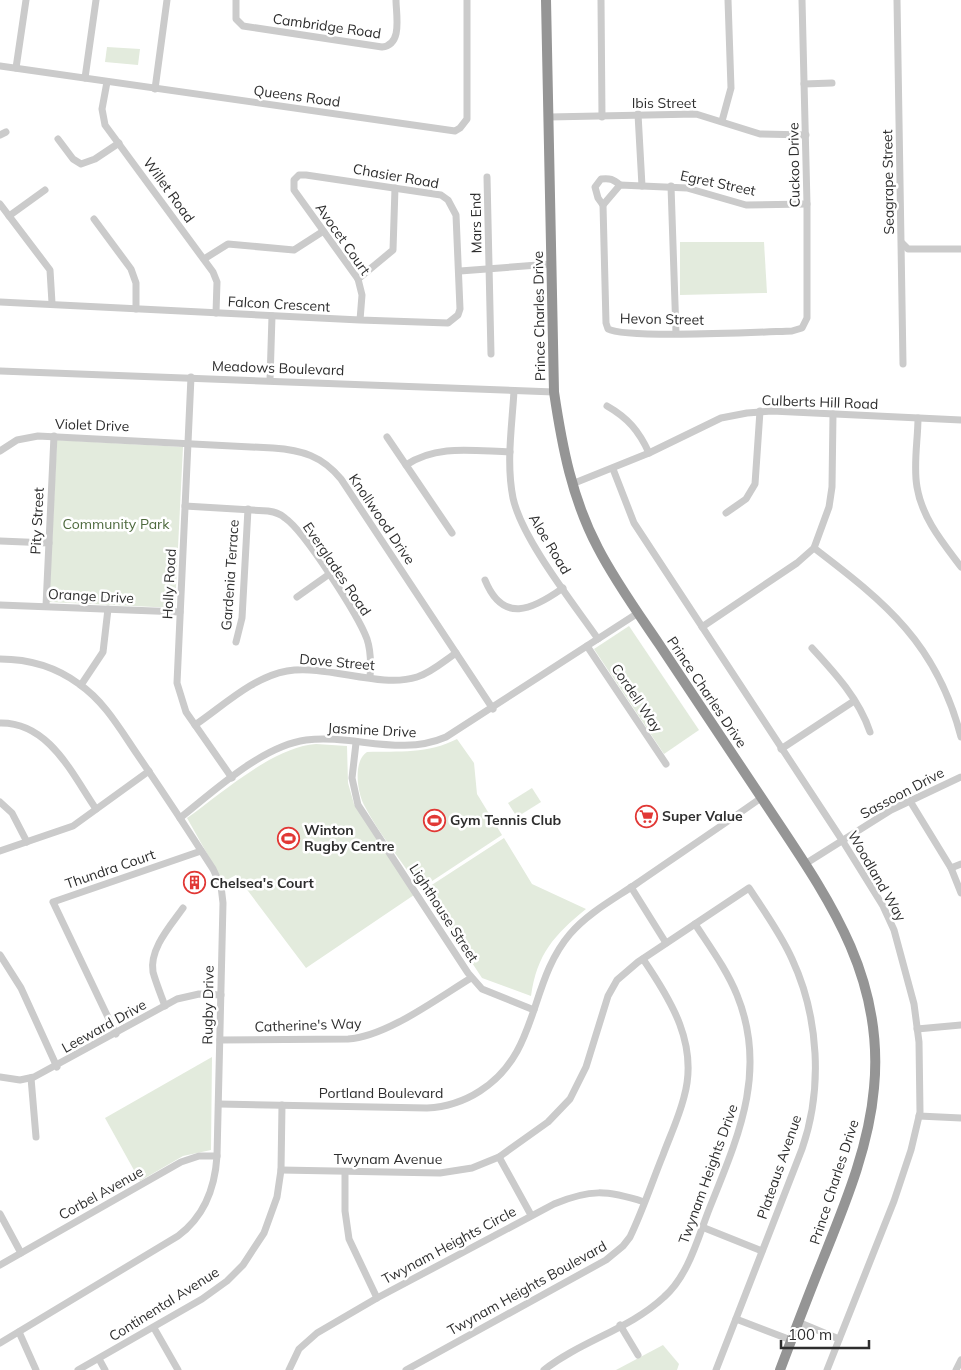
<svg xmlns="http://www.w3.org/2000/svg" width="961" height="1370" font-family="Mulish,sans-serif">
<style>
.green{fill:#e3ebdd}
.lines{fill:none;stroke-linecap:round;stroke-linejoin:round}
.minor{stroke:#cbcbcb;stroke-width:7}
.highway{stroke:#959595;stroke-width:10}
.labels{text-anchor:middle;stroke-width:5;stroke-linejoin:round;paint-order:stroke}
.street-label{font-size:14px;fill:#2e2e2e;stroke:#fff}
.park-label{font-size:14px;fill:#4d693d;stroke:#fff}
.poi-label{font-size:14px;font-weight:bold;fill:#2e2e2e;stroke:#fff;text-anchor:start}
</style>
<rect width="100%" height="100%" fill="#fff"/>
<!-- green -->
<g class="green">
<polygon points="107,47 140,49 138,65 105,62"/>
<polygon points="680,242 764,242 767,293 680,295"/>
<polygon points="57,440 183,447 175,608 49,602"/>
<polygon points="629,626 699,730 664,754 594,649"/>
<path d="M457 739 474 763 477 794 502 835 420 889C402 861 379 834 364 805 357 791 353 761 367 752 399 751 428 754 457 739Z"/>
<path d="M316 744 347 746 348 783 354 804 414 895 306 968 236 875 223 882 187 818C222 793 273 747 316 744Z"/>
<polygon points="532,788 541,802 517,817 508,803"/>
<path d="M504 838 532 884 586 909C554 935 537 954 531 996L482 978 424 890Z"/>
<polygon points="212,1057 211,1150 183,1156 140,1181 105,1118"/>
<polygon points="663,1345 679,1364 677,1370 616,1370"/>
</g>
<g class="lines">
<!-- minor -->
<g class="minor">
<path d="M236 0V19L243 26 382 47C403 45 396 15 396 0"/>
<polyline points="601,0 602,117"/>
<polyline points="897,0 903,364"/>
<polyline points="0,66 455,131 460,128 467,119 467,0"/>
<polyline points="16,68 26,0"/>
<polyline points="85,78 96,0"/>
<polyline points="107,82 102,109 105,125 213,272 217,282 216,313"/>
<polyline points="804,84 832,83"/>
<polyline points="155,89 167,0"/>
<polyline points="638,114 642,186"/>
<polyline points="549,117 696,114 760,134 806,135"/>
<polyline points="722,121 731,88 728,0"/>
<polyline points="0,135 6,132"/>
<polyline points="58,139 73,159 81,164 95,159 119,143"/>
<polyline points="487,177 491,354"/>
<path d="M620 185C613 179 610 178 601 179L595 187 598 198 603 205 606 323 608 329C625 339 762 332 792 331L802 328 807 318V204L802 0"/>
<polyline points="671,186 676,333"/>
<polyline points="0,204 50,270 52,303"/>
<polyline points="603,205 620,185 687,188 746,205 807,204"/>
<polyline points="9,216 45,190"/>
<polyline points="94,219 131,269 136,283 136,309"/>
<polyline points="902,243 908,249 961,249"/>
<polyline points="204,259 228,244 294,250 322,232"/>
<polyline points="460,271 551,264"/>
<polyline points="358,279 393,250 395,188"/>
<polyline points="0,302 360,320 448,323 458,315 460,309 456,215 448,200 441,195 306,175 299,175 294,180 294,190 358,279 362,295 360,320"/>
<polyline points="0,371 554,392"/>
<polyline points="191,377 177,683 186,712 232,778"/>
<polyline points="270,380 272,316"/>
<path d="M514 391C512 426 506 463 513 498 522 539 573 603 598 639"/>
<path d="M607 406C628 418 639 431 649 453"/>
<path d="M918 418C918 440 913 465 917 487 922 518 943 543 961 567"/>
<polyline points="387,437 452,533"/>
<path d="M0 451 17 440 38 436 273 448C302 450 322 456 341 479L493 709"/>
<path d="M406 465C437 444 474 451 510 452"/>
<polyline points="613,469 634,523 842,840 883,906 894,930 914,1004 919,1042 920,1112 911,1150 894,1201 827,1370"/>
<polyline points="572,484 649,453 721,418 747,413 772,411 961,420"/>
<path d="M185 506 268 511C274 512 280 513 285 518 305 532 358 615 367 639 371 651 371 664 370 677"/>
<polyline points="726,513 746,499 755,484 760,411"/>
<polyline points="0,541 49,543"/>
<path d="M814 548C886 603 937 644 961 737"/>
<path d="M485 580C503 624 532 610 563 588"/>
<polyline points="297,597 328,575"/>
<polyline points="0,605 180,612"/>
<polyline points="46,606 54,436"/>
<polyline points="702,627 797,563 814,548 829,507 832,487 833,414"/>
<polyline points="236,642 242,618 248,509"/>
<polyline points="587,646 666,764"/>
<path d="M812 648C835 673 859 699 870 732"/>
<path d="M0 659C28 659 56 667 79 684 104 701 120 729 137 754 163 792 188 830 213 869L221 886 223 903 217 1156C215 1188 205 1216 178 1236L0 1343"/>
<polyline points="81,685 103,652 108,609"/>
<path d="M0 723C49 722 72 774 96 809"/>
<path d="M195 725C223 706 253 677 287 671 327 664 380 689 417 677 431 673 444 661 456 653"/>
<polyline points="356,743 352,778 358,805 468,973 482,989 534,1010"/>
<polyline points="781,749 854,701"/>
<polyline points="910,801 951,868 961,893"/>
<polyline points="0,802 12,813 27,842"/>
<path d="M180 818C214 791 262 746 306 740 353 734 400 757 446 737L638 613"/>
<polyline points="0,851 73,826 149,771"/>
<polyline points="805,864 891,810 961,777"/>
<polyline points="951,868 961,864"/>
<polyline points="631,887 666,943"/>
<polyline points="0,955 21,988 57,1067"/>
<path d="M165 1006C161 995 156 983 153 972 149 949 171 925 183 908"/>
<polyline points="917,1029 961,1025"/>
<polyline points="116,1034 53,902 201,851"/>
<path d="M220 1040 348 1039C386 1037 438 998 471 978"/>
<polyline points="0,1077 20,1080 34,1077 177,999 199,994 221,995"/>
<polyline points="31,1078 36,1137"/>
<path d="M219 1104 427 1108C447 1107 463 1102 480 1091 540 1053 528 983 570 934 588 913 614 899 636 884 678 855 720 827 761 798"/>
<polyline points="919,1116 961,1118"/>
<polyline points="499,1157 531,1215"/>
<path d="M281 1170 440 1173 472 1168 499 1157 548 1122 570 1099 586 1067 608 996 617 980 638 962 749 888C764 911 781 934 792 959 819 1017 823 1089 802 1149L716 1370"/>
<polyline points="345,1172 345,1211 349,1239 377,1298"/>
<polyline points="0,1214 21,1253"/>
<polyline points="702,1227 762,1251"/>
<polyline points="0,1265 181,1162 199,1156 217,1156"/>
<polyline points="736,1319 791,1340"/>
<polyline points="798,1322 839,1339"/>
<polyline points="620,1325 638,1355"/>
<polyline points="154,1328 178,1370"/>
<polyline points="19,1332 36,1370"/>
<polyline points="99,1359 105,1370"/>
<polyline points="78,1370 202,1299 227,1281 243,1265 264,1233 277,1197 281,1170 282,1105"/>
<path d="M289 1370 299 1349 317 1333 377 1298 554 1204C590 1189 607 1190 644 1202"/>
<path d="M406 1370 606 1260 623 1246 630 1237C643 1210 652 1182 663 1155 670 1136 679 1117 684 1097 699 1045 671 1000 643 959"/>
<path d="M544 1370C581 1341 630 1329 664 1297 689 1275 698 1237 710 1207 738 1137 768 1071 737 995 727 970 710 947 695 924"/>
<polyline points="956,1370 961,1360"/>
</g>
<!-- highway -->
<path class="highway" d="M546 0 554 392C562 446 572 499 598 548 615 581 638 613 659 644 695 698 731 752 767 806 826 895 885 975 874 1088 869 1147 845 1204 823 1259 808 1296 794 1333 780 1370"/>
</g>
<!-- icons -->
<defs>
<symbol id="supermarket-ring" viewBox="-11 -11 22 22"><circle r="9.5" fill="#fff" stroke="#e13835" stroke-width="1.5"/><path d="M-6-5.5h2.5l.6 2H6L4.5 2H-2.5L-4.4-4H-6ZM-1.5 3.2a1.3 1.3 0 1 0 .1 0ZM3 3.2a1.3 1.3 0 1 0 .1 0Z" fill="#e13835"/></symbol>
<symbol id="stadium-ring" viewBox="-11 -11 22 22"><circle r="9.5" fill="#fff" stroke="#e13835" stroke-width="1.5"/><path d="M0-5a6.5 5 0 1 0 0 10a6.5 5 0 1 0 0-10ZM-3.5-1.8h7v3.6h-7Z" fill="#e13835"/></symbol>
<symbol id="building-ring" viewBox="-11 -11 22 22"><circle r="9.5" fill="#fff" stroke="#e13835" stroke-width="1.5"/><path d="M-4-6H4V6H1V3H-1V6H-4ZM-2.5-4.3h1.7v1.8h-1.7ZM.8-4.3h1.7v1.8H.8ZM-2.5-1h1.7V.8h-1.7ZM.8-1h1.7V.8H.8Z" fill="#e13835"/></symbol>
</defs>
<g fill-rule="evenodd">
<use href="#supermarket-ring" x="634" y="804" width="25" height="25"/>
<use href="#stadium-ring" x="422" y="808" width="25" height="25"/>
<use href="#stadium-ring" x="276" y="826" width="25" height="25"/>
<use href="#building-ring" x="182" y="870" width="25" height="25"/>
</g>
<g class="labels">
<!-- street labels -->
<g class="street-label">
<text transform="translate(327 26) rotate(8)" y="5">Cambridge Road</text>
<text transform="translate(297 96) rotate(8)" y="5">Queens Road</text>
<text x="664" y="108">Ibis Street</text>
<text transform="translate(794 165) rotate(-91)" y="5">Cuckoo Drive</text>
<text transform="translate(396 176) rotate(10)" y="5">Chasier Road</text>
<text transform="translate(888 182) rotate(-91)" y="5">Seagrape Street</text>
<text transform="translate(718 183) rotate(12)" y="5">Egret Street</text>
<text transform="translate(169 190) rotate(54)" y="5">Willet Road</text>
<text transform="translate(476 223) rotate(-91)" y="5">Mars End</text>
<text transform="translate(343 239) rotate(55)" y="5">Avocet Court</text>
<text transform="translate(279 304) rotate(3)" y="5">Falcon Crescent</text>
<text transform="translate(539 316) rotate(-91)" y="5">Prince Charles Drive</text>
<text transform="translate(662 319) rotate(1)" y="5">Hevon Street</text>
<text transform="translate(278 368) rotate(2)" y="5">Meadows Boulevard</text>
<text transform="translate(820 402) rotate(2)" y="5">Culberts Hill Road</text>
<text transform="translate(92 425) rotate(2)" y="5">Violet Drive</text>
<text transform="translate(382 519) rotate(56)" y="5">Knollwood Drive</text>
<text transform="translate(37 521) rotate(-87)" y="5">Pity Street</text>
<text transform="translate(550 544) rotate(59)" y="5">Aloe Road</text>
<text transform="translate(337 569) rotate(56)" y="5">Everglades Road</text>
<text transform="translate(230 575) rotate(-86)" y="5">Gardenia Terrace</text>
<text transform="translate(169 584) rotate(-87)" y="5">Holly Road</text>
<text transform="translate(91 596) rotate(3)" y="5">Orange Drive</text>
<text transform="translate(337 662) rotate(5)" y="5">Dove Street</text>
<text transform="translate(707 692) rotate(56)" y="5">Prince Charles Drive</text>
<text transform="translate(637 698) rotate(56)" y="5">Cordell Way</text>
<text transform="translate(372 730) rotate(3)" y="5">Jasmine Drive</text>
<text transform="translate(902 793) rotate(-28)" y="5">Sassoon Drive</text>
<text transform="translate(110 869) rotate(-19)" y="5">Thundra Court</text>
<text transform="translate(877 876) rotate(60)" y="5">Woodland Way</text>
<text transform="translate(444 913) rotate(57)" y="5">Lighthouse Street</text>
<text transform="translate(208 1005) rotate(-89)" y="5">Rugby Drive</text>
<text transform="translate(308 1025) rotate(-2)" y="5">Catherine's Way</text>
<text transform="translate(104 1026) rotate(-29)" y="5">Leeward Drive</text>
<text x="381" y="1098">Portland Boulevard</text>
<text x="388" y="1164">Twynam Avenue</text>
<text transform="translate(779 1167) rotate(-71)" y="5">Plateaus Avenue</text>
<text transform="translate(708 1174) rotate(-70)" y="5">Twynam Heights Drive</text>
<text transform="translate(834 1182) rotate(-72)" y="5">Prince Charles Drive</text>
<text transform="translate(101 1193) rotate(-29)" y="5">Corbel Avenue</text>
<text transform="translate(449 1245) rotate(-28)" y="5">Twynam Heights Circle</text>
<text transform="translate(527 1288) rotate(-29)" y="5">Twynam Heights Boulevard</text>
<text transform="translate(164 1304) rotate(-32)" y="5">Continental Avenue</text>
</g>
<!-- park labels -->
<g class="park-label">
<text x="116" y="529">Community Park</text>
</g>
<!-- poi labels -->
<g class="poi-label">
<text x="662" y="821">Super Value</text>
<text x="450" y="825">Gym Tennis Club</text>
<text x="304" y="835">Winton<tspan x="304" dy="16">Rugby Centre</tspan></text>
<text x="210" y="888">Chelsea's Court</text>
</g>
</g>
<!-- scale -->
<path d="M781 1340v8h88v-8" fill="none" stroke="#2e2e2e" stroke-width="2.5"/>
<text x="788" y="1340" font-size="15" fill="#2e2e2e" stroke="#ffffff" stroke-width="4" paint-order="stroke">100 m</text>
</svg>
